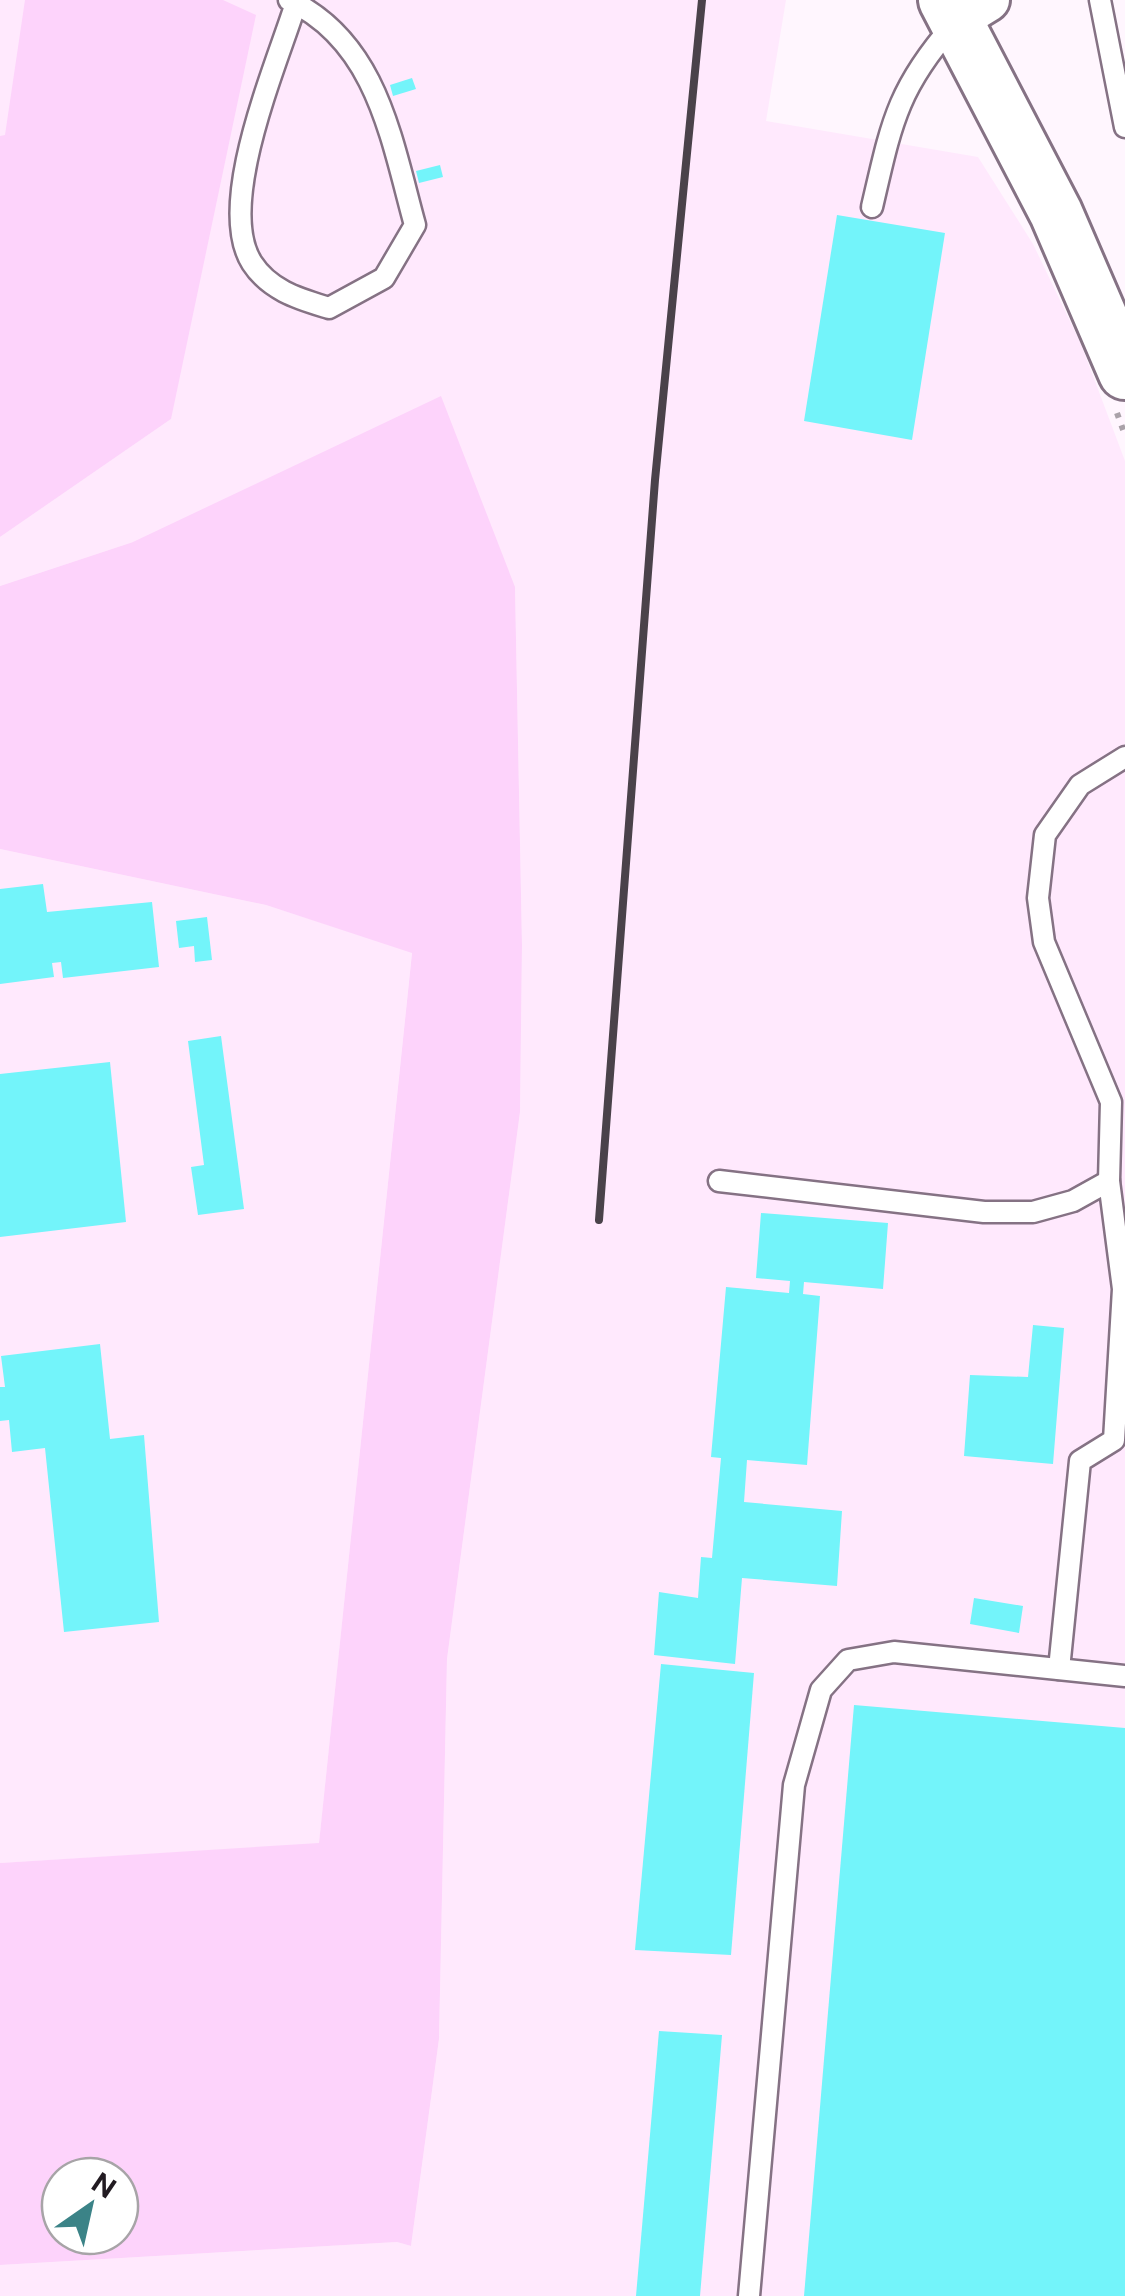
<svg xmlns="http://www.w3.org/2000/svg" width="1125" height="2296" font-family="'Public Sans',sans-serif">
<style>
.built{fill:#ffe9fd}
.green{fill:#fdd3fb;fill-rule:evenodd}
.building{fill:#73f4fa}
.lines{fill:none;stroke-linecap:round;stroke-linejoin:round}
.service-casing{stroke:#857284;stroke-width:25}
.minor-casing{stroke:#857284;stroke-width:48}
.tertiary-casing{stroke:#857284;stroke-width:58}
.path{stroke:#aaa2a9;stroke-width:6;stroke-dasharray:5 8;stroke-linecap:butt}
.service{stroke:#fff;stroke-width:20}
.minor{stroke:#fff;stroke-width:42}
.tertiary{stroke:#fff;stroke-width:52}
.rail{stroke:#4a424a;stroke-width:8}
</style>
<rect width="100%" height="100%" fill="#fff6fe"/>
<!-- built -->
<g class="built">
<polygon points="0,0 786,0 766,121 978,157 1033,244 1081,344 1125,461 1125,2296 0,2296 0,2265 397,2242 411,2246 439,2039 447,1659 520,1112 522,945 515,587 133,542 0,586 0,537 171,419 0,204"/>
<polygon points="0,849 266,905 412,952 319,1844 0,1863"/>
</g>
<!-- green -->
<g class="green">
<polygon points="25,0 223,0 256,15 171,419 0,537 0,136 5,135"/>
<path d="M441 396 515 587 522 945 520 1112 447 1659 439 2039 411 2246 397 2242 0 2265V1863L319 1843 412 953 266 905 0 849V586L133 542ZM60 2176H120V2236H60Z"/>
</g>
<!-- building -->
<g class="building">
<polygon points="412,78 416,89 393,96 390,85"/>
<polygon points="440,165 443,177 419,183 416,171"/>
<polygon points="837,215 945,233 912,440 804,421"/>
<polygon points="43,884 47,912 152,902 159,967 63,978 61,962 52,963 54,977 0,984 0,889"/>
<polygon points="207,917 212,960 195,962 194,946 179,948 176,921"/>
<polygon points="221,1036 244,1209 198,1215 191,1167 204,1165 188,1041"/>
<polygon points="110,1062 126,1222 0,1237 0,1074"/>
<polygon points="761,1213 888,1223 883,1289 804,1282 803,1294 820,1296 807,1465 747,1460 744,1502 842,1511 837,1586 742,1578 735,1664 654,1655 659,1592 698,1598 701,1557 712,1558 721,1458 711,1457 726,1287 789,1293 790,1281 756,1278"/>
<polygon points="1033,1325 1064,1328 1053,1464 964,1456 970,1375 1028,1377"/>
<polygon points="100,1344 110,1439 144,1435 159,1622 64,1632 45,1448 12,1452 9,1420 0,1421 0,1387 5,1387 1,1356"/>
<polygon points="974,1598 1023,1606 1019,1633 970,1624"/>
<polygon points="661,1664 754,1673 731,1955 635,1950"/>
<polygon points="854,1705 1125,1728 1125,2296 804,2296"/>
<polygon points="659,2031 722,2035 700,2296 636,2296"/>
</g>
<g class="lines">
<defs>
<g id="service">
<path d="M289 0C377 42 391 138 415 225L384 278 329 308C300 299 270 291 252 263 215 205 277 64 296 3"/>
<polyline points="1100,0 1125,127"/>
<path d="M872 207C891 126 896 90 953 25"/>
<polyline points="719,1181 984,1212 1033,1212 1073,1201 1109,1181"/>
<polyline points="1059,1669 1080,1461 1114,1440 1123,1289 1109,1181 1111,1102 1044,942 1038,898 1045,835 1080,785 1125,757"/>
<polyline points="749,2296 794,1785 821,1690 848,1660 894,1652 1125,1676"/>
</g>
<polyline id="minor" points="957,19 988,0"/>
<polyline id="tertiary" points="945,0 1056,213 1125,373"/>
</defs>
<!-- service casing -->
<use href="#service" class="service-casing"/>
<!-- minor casing -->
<use href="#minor" class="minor-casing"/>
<!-- tertiary casing -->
<use href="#tertiary" class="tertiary-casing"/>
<!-- path -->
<polyline class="path" points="1117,413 1125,435"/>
<!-- service -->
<use href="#service" class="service"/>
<!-- minor -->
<use href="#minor" class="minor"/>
<!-- tertiary -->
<use href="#tertiary" class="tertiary"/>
<!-- rail -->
<polyline class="rail" points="599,1220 655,480 702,0"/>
</g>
<!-- north arrow -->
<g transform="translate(90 2206) rotate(34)"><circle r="48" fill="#ffffff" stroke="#a7a4a7" stroke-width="2.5"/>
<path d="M0-8L18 38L0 25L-18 38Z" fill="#3b8387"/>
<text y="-15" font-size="28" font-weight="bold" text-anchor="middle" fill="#221b22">N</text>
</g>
</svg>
